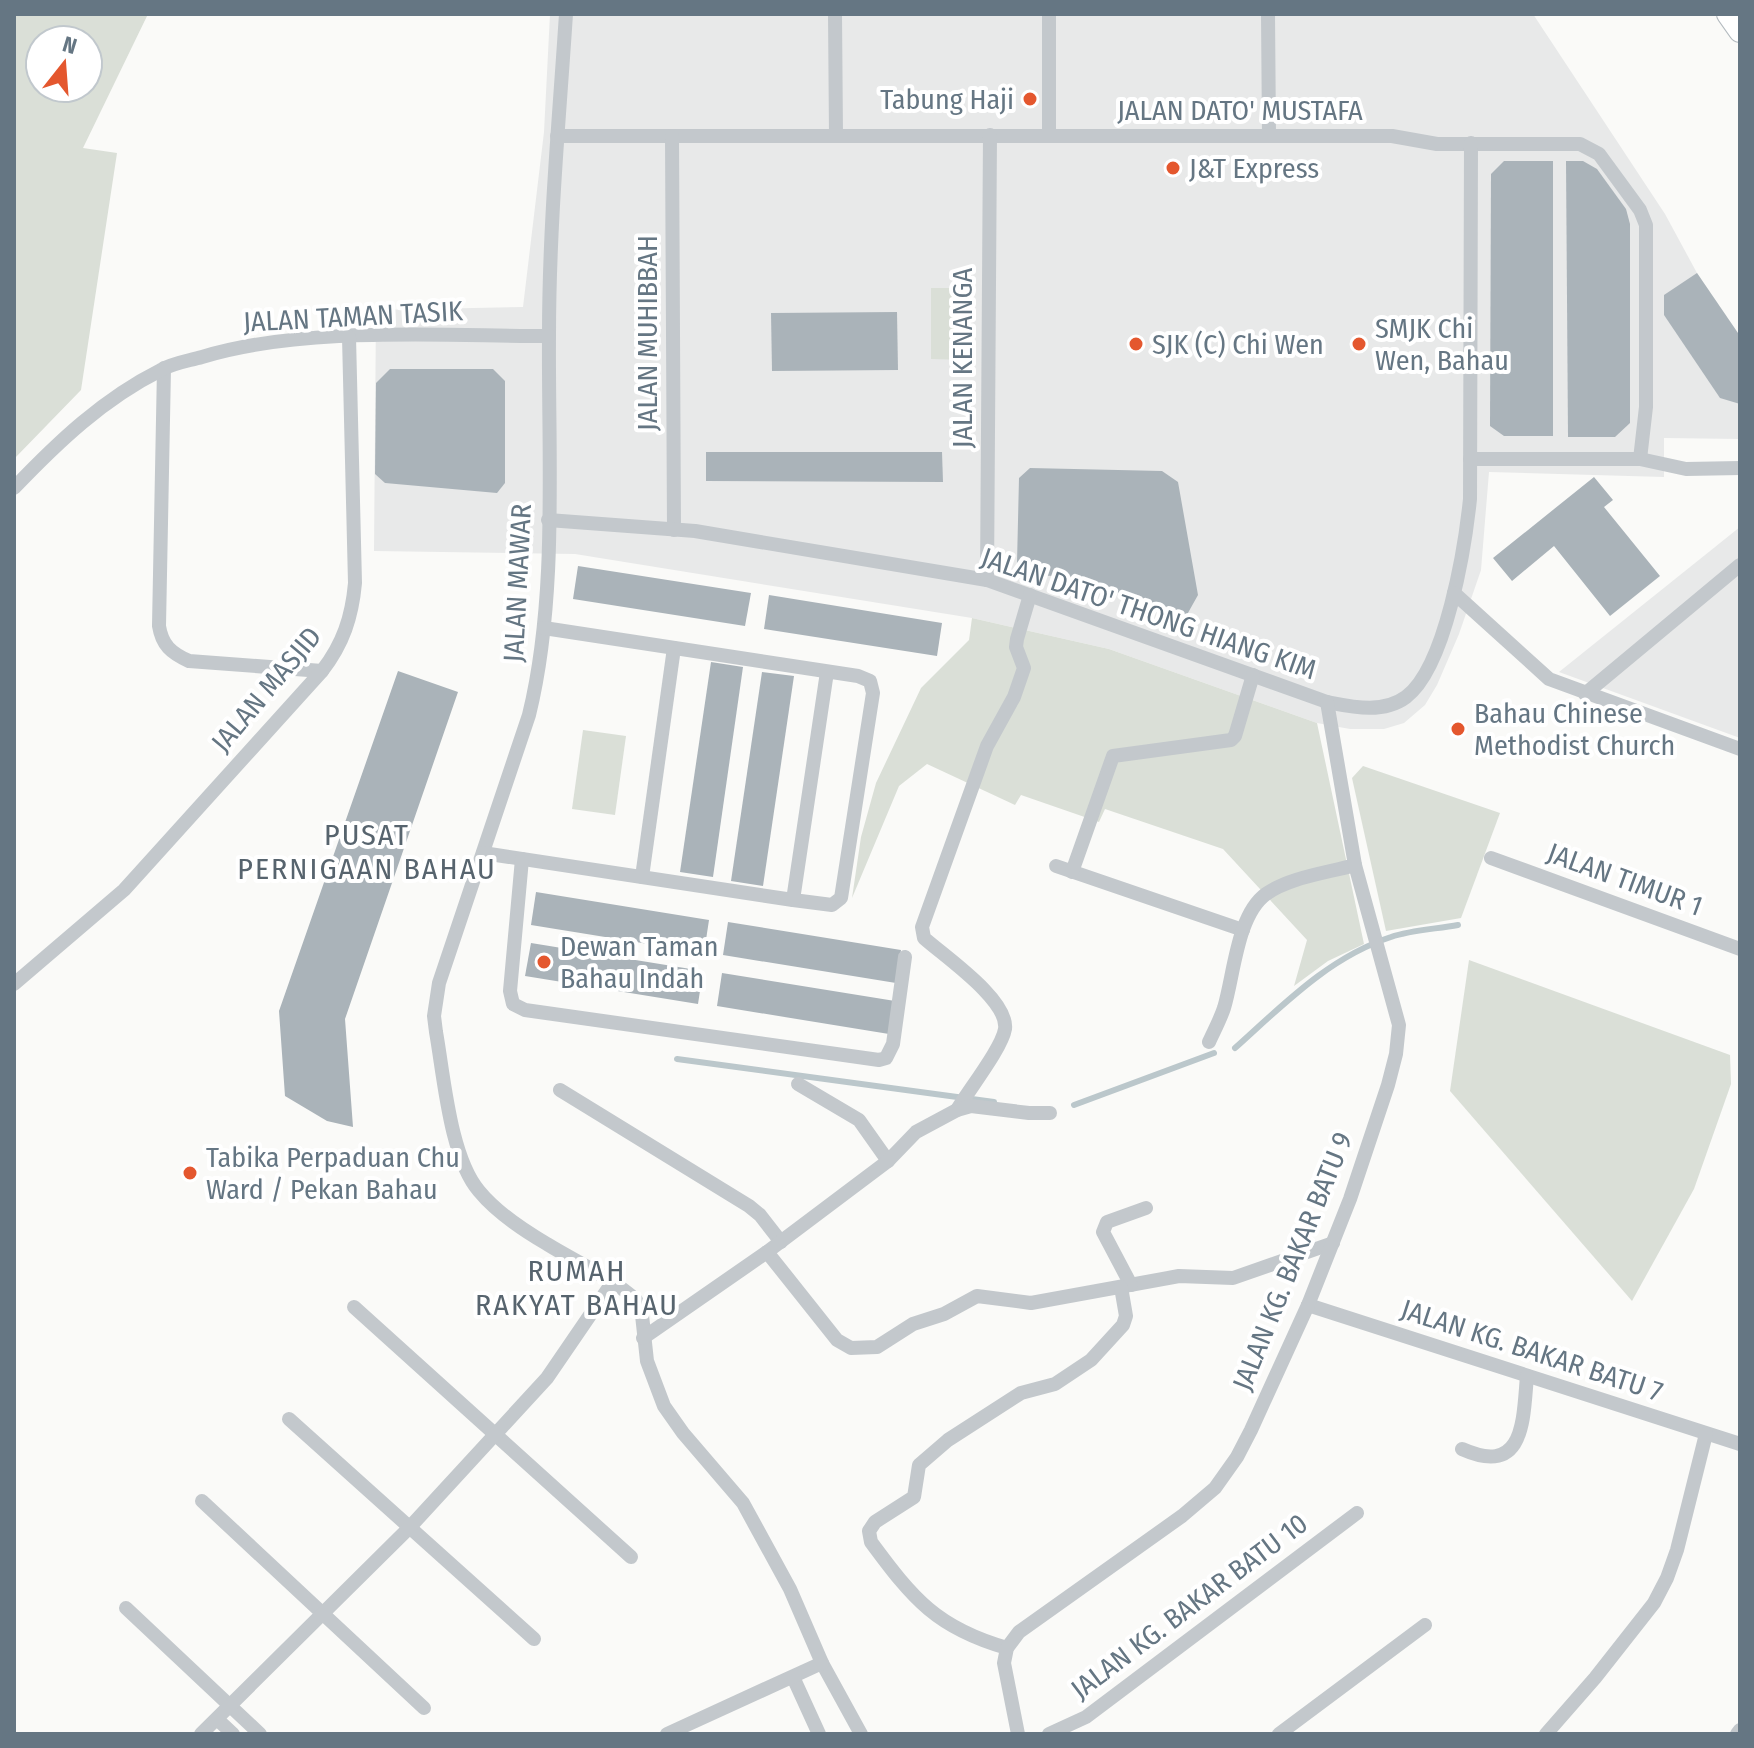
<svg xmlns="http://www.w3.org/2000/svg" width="1754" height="1748" font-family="'Fira Sans Condensed',sans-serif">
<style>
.built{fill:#e8e9e9}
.green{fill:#dadfd7;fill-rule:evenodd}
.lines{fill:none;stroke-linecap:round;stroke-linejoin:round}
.stream{stroke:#bbc7cb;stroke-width:6}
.building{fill:#aab3b9}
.secondary-casing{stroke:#b3babf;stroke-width:24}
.minor{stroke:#c3c8cc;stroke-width:14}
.secondary{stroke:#fff;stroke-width:22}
.poi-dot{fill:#e4572e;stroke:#fff;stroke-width:3}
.labels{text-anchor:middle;stroke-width:8;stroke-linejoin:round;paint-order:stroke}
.poi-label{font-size:28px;fill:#657683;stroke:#fff;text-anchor:start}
.street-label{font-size:28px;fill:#657683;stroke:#fff}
.neighbourhood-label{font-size:30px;letter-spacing:2px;fill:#57646e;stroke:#fff}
</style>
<rect width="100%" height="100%" fill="#fafaf8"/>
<!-- built -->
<g class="built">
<polygon points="550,14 1533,14 1665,214 1697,273 1740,336 1740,439 1664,438 1664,477 1489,472 1481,570 1459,634 1437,685 1425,705 1404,723 1384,729 1350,729 1317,723 1109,649 972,618 575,554 374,551 376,310 523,307 544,132"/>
<polygon points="1740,527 1740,738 1559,672"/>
</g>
<!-- green -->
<g class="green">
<path d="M14 14H148L83 148 117 153 81 390 14 459ZM88 40V88H40V40Z"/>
<polygon points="931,288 965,288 966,360 931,359"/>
<polygon points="972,618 1109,649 1317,723 1364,944 1328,961 1294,986 1307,940 1223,849 1105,809 1099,822 1021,795 1015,805 927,764 899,786 852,898 861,837 876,783 921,688 969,640"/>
<polygon points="583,730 626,736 615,815 572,809"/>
<polygon points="1363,766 1500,813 1461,918 1386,931 1352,778"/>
<polygon points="1469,960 1730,1055 1731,1084 1694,1189 1632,1301 1450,1091"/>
</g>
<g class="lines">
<!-- stream -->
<g class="stream">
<path d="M1235 1048C1282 1006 1329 957 1391 937 1411 930 1436 929 1458 925"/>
<polyline points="677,1059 994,1102"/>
<polyline points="1074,1105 1214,1053"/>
</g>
</g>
<!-- building -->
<g class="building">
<polygon points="1504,161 1553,161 1553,436 1504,436 1490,426 1491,174"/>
<polygon points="1566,161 1583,161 1597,169 1626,209 1630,224 1630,423 1615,437 1568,437"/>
<polygon points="1697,273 1740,336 1740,404 1720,398 1664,315 1664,295"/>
<polygon points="897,312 898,370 772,371 771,313"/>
<polygon points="390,369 493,369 505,381 505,483 497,493 385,483 375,474 376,383"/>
<polygon points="706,452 942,452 943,482 706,481"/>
<polygon points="1030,468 1162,471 1178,482 1198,595 1184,620 1080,577 1030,575 1017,563 1019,478"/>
<polygon points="1594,477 1613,500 1604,507 1660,576 1610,616 1554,546 1512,581 1493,558"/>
<polygon points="578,566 751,593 745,626 573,599"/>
<polygon points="769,595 942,623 937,656 764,629"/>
<polygon points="711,662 743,667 713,877 680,872"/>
<polygon points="398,671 458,692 345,1019 353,1127 327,1121 285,1096 279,1011"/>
<polygon points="762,672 794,676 763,886 731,881"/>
<polygon points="536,892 709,920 704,953 531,925"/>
<polygon points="728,922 901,950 896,983 723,955"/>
<polygon points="531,943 703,971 698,1004 525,976"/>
<polygon points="722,973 895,1001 889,1034 717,1006"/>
</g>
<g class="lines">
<defs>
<polyline id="secondary" points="1728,14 1740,31"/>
</defs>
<!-- secondary casing -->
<use href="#secondary" class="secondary-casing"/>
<!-- minor -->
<g class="minor">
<path d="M566 14C559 121 549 227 549 335 548 457 558 597 529 715L439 983 434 1016 436 1032C444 1077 450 1157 479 1191 497 1213 523 1230 547 1244 576 1262 611 1277 636 1300L642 1315 647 1361 664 1406 683 1433 743 1503 790 1589 822 1663 861 1734"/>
<polyline points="835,14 836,136"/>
<polyline points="1049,14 1049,136"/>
<polyline points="1268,14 1269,135"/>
<polyline points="557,136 1392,136 1437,144 1580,144 1599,154 1640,210 1646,225 1646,407 1640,459"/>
<polyline points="672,136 674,530"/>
<path d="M164 368 159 626C162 645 171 653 189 661L322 671"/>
<polyline points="1470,459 1640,459 1686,469 1740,468"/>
<path d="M14 488C58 442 103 399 161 370 173 363 188 361 202 357 304 326 441 336 549 336"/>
<path d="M548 520 695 531 987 580 1327 702C1353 707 1383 714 1406 697 1446 667 1465 547 1470 499L1471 143"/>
<polyline points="987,580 990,135"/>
<polyline points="1454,593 1549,679 1740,749"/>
<polyline points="544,628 858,676 870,681 873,693 841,898 832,905 793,900"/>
<polyline points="1585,694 1740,565"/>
<polyline points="483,853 793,900 827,672"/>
<polyline points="1491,858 1740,949"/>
<polyline points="522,859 510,991 513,1004 525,1010 879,1060 886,1058 893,1044 905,957"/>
<polyline points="1056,866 1243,930"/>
<polyline points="1072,872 1113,756 1231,740 1235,736 1253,675"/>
<polyline points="642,877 674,648"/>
<path d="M14 984 124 890 322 671C343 644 352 617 355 583L349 337"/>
<path d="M1209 1042C1214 1031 1220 1020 1224 1008 1234 975 1237 915 1266 894 1290 877 1327 873 1355 865"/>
<polyline points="798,1084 859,1120 888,1161"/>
<polyline points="560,1090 749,1206 760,1215 781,1242"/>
<path d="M957 1110C968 1091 1002 1048 1005 1029 1009 1000 944 956 924 938L922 927 987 746 1014 697 1024 668 1016 647 1017 639 1030 595"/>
<polyline points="767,1252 837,1340 851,1348 877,1347 913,1324 944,1314 977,1296 1031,1303 1179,1276 1233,1278 1333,1243"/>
<polyline points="1131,1285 1103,1232 1107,1222 1146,1208"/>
<polyline points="1308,1305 1740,1444"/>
<polyline points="354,1307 631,1557"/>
<polyline points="643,1338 767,1252 888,1161 916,1132 957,1110 971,1106 1029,1113 1050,1113"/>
<polyline points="289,1419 534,1639"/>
<path d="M1462 1449C1525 1477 1523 1420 1527 1376"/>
<polyline points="202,1501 424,1708"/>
<polyline points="126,1608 260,1734"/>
<path d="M1007 1648C937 1628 913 1599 871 1542L869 1531 875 1522 914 1497 919 1465 948 1440 1021 1393 1055 1384 1091 1360 1123 1325 1126 1316 1121 1287"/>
<polyline points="793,1677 819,1734"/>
<polyline points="217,1719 233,1734"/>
<polyline points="201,1734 410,1527 547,1378 612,1283"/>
<polyline points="667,1734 822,1663"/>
<polyline points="1018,1734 1004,1663 1007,1648 1019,1632 1182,1516 1215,1488 1237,1457 1251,1430 1308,1305 1350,1199 1388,1085 1396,1054 1399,1025 1355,865 1327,702"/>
<polyline points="1049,1734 1086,1717 1357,1513"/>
<polyline points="1279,1734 1425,1625"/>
<polyline points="1546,1734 1595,1678 1654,1603 1667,1578 1677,1550 1706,1434"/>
<polyline points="1737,1734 1740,1730"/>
</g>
<!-- secondary -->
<use href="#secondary" class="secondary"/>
</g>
<!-- markers -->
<g class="poi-dot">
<circle cx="1030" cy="99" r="8"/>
<circle cx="1173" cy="168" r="8"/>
<circle cx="1136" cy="344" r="8"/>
<circle cx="1359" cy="344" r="8"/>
<circle cx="1458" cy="729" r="8"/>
<circle cx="544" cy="962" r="8"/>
<circle cx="190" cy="1173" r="8"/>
</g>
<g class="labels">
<!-- poi labels -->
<g class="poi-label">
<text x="1014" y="109" text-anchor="end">Tabung Haji</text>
<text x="1189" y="178">J&amp;T Express</text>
<text x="1375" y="338">SMJK Chi<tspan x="1375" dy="32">Wen, Bahau</tspan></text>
<text x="1152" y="354">SJK (C) Chi Wen</text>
<text x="1474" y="723">Bahau Chinese<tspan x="1474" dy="32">Methodist Church</tspan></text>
<text x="560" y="956">Dewan Taman<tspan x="560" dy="32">Bahau Indah</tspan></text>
<text x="206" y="1167">Tabika Perpaduan Chu<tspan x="206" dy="32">Ward / Pekan Bahau</tspan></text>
</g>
<!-- street labels -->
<g class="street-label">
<text x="1240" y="120">JALAN DATO' MUSTAFA</text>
<text transform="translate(353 316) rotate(-3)" y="10">JALAN TAMAN TASIK</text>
<text transform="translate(647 333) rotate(-90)" y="10">JALAN MUHIBBAH</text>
<text transform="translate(962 358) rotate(-90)" y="10">JALAN KENANGA</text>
<text transform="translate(517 583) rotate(-87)" y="10">JALAN MAWAR</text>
<text transform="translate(1149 613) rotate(19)" y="10">JALAN DATO' THONG HIANG KIM</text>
<text transform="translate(266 689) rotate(-50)" y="10">JALAN MASJID</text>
<text transform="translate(1625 879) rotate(20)" y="10">JALAN TIMUR 1</text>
<text transform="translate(1292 1261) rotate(-68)" y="10">JALAN KG. BAKAR BATU 9</text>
<text transform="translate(1532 1350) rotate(18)" y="10">JALAN KG. BAKAR BATU 7</text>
<text transform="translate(1189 1606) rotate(-37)" y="10">JALAN KG. BAKAR BATU 10</text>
</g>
<!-- neighbourhood labels -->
<g class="neighbourhood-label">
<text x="367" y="845">PUSAT<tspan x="367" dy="34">PERNIGAAN BAHAU</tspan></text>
<text x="577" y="1281">RUMAH<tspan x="577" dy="34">RAKYAT BAHAU</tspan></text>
</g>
</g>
<!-- border -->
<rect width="1754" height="1748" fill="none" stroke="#657683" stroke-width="32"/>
<!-- north arrow -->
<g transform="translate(64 64) rotate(17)"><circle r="38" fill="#ffffff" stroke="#c1c8cd" stroke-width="2"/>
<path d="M0-6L14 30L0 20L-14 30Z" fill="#e4572e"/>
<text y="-12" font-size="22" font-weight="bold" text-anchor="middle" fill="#657683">N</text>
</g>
</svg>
